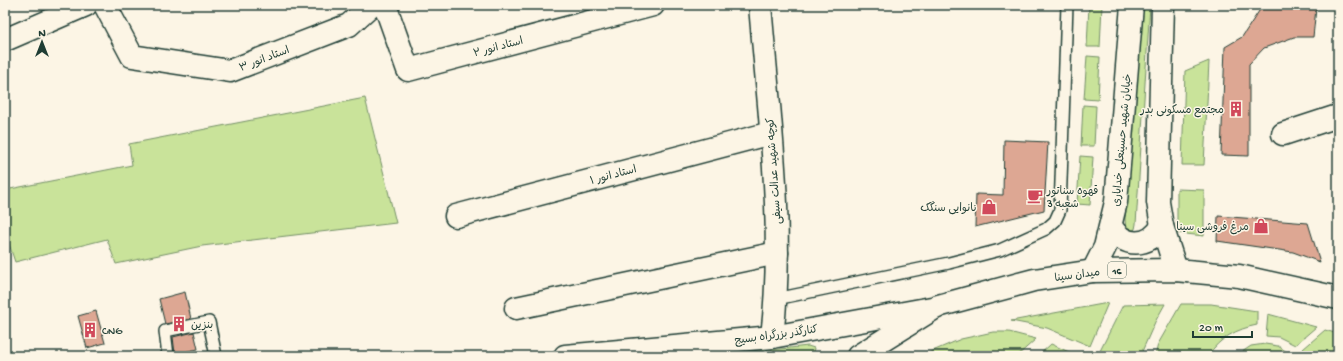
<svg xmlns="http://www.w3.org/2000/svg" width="1343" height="361" font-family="'Gochi Hand','Playpen Sans Arabic',sans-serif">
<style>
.green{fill:#c9e39a;stroke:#749067}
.building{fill:#dda793;stroke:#1f3d34}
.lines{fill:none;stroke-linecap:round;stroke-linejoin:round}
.service-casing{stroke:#1f3d34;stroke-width:14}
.minor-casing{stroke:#1f3d34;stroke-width:25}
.tertiary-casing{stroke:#1f3d34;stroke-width:25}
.trunk-casing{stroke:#1f3d34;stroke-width:25}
.service{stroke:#fcf5e5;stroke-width:11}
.minor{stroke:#fcf5e5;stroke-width:22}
.tertiary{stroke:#fcf5e5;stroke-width:22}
.trunk{stroke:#fcf5e5;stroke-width:22}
.labels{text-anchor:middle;stroke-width:3;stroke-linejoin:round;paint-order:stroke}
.shield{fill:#fcf5e5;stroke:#617469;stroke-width:1}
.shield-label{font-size:10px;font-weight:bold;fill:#1f3d34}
.street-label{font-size:11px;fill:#1f3d34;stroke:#fcf5e5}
.poi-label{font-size:11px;fill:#1f3d34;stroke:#fcf5e5;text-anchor:end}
</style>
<rect width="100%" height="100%" fill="#fcf5e5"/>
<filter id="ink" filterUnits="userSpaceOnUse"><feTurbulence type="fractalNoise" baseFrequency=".025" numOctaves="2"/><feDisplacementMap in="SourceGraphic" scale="8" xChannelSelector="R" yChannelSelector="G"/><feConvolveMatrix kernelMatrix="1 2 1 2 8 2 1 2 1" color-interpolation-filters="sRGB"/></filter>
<g filter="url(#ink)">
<!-- green -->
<g class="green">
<polygon points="1089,5 1102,5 1100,47 1087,47"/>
<polygon points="1139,5 1150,5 1136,224 1135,229 1131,232 1126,229 1125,219"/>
<polygon points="1087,56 1100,57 1098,100 1084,99"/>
<polygon points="1209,61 1204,165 1182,165 1185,71"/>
<polygon points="365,98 396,223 202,246 116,264 107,239 15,262 5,232 5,190 132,165 129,144"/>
<polygon points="1083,105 1096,106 1094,146 1081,146"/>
<polygon points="1080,156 1093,157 1090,205 1077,204"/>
<polygon points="1177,189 1204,190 1204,236 1177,233"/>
<polygon points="1108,303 1090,346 1047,328 1011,321"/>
<polygon points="1165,304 1155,322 1140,356 1105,356 1100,351 1123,305"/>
<path d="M1181 304H1211L1257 311V325C1237 329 1219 338 1208 356H1155L1158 344Z"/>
<polygon points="1268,314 1316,327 1295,345 1279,337 1266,336"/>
<polygon points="1325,330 1338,334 1338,356 1307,356 1303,349"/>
<polygon points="993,332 1009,332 1036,339 1017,356 921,356 961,339"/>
<polygon points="1051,344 1078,356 1038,356"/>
<polygon points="1265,344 1278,346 1293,356 1236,356 1251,346"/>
<polygon points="808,346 814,348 813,353 810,356 716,356"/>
</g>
<!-- building -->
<g class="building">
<polygon points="1261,8 1316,8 1313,37 1294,37 1264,48 1249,64 1249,156 1221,155 1225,47 1242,37"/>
<polygon points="1004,140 1048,142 1044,210 975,227 976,194 1003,195"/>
<polygon points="1218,216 1308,223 1320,262 1293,252 1217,241"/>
<polygon points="185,292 191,319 165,324 159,299"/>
<polygon points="96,311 105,343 87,348 78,316"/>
<polygon points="194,332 198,349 175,354 173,337"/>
</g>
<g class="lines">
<defs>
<g id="service">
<polyline points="776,299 949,263 1000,250 1046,229 1055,221 1060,210 1067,5"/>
<polyline points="168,356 165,331 209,322 216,356"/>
</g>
<g id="minor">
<polyline points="105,5 132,56 230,71 349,25 371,5"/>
<polyline points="385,5 408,70 653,5"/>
<polyline points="5,40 86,5"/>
<polyline points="1283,134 1338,116"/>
<polyline points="456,216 771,133"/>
<polyline points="516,308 777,253"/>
</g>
<g id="tertiary">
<path d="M760 5C769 115 785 226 772 337"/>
<polyline points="1163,5 1158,202 1162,226 1176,270"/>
<path d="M1111 226C1123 248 1149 248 1162 226"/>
<polyline points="1093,271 1105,247 1116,202 1132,5"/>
<polyline points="565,356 772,337 937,307"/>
</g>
<polyline id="trunk" points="858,356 938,306 1034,280 1093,271 1176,270 1239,276 1338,298"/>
</defs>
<!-- service casing -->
<use href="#service" class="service-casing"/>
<!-- minor casing -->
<use href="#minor" class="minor-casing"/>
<!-- tertiary casing -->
<use href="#tertiary" class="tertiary-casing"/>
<!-- trunk casing -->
<use href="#trunk" class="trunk-casing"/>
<!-- service -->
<use href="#service" class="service"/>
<!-- minor -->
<use href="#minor" class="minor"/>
<!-- tertiary -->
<use href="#tertiary" class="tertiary"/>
<!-- trunk -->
<use href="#trunk" class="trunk"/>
</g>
</g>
<!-- icons -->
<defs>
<symbol id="building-bare" viewBox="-9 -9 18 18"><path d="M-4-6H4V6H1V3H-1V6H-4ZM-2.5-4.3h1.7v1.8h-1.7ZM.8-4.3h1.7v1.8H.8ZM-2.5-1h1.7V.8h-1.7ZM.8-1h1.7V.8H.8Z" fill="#d1495b" stroke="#fcf5e5" stroke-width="2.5" paint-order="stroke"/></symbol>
<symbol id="cafe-bare" viewBox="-9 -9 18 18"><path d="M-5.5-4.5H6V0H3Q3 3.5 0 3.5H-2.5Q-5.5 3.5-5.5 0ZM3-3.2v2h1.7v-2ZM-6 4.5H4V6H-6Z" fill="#d1495b" stroke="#fcf5e5" stroke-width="2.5" paint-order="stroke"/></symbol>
<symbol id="shop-bare" viewBox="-9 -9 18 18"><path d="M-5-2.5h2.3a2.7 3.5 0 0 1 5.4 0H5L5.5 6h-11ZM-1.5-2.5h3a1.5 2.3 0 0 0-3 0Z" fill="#d1495b" stroke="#fcf5e5" stroke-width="2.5" paint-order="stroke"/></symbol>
</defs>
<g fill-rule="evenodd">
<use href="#building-bare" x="1225" y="98" width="22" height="22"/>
<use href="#cafe-bare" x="1024" y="185" width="22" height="22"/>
<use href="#shop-bare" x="978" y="196" width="22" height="22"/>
<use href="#shop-bare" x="1250" y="215" width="22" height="22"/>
<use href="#building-bare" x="168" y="313" width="22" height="22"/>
<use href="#building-bare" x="79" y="319" width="22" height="22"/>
</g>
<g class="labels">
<!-- shield labels -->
<rect class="shield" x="1108" y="262" width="18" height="16" rx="3"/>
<g class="shield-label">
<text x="1117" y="274">16</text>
</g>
<!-- street labels -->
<g class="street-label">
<text transform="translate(498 46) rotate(-15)" y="4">استاد انور ۲</text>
<text transform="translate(264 58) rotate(-21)" y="4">استاد انور ۳</text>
<text transform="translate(1121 140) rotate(-85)" y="4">خیابان شهید حسینعلی خدایاری</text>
<text transform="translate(773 171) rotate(-94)" y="4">کوچه شهید عدالت سیفی</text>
<text transform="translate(613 174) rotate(-15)" y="4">استاد انور ۱</text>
<text transform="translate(1077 274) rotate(-8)" y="4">میدان سینا</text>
<text transform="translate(776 334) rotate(-8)" y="4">کنارگذر بزرگراه بسیج</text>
</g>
<!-- poi labels -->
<g class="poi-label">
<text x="1224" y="113">مجتمع مسکونی بدر</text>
<text x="1047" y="194" text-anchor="start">قهوه سناتور<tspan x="1047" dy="13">شعبه 3</tspan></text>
<text x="977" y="211">نانوایی سنگک</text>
<text x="1249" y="230">مرغ فروشی سینا</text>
<text x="191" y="328" text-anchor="start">بنزین</text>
<text x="102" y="334" text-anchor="start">CNG</text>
</g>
</g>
<!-- margin -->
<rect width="1343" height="361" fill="none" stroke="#fcf5e5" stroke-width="20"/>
<rect x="10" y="10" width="1323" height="341" fill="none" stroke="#1f3d34" stroke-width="1.5" filter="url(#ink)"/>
<!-- north arrow -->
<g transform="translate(42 42)" stroke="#fcf5e5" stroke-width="3" paint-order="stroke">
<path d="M0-3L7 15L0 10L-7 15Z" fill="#1f3d34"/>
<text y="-6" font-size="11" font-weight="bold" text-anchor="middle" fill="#1f3d34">N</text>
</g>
<!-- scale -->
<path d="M1193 331v6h59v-6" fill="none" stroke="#1f3d34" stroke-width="2"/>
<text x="1199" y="331" font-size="12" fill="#1f3d34" stroke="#fcf5e5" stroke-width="3" paint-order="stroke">20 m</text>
</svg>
